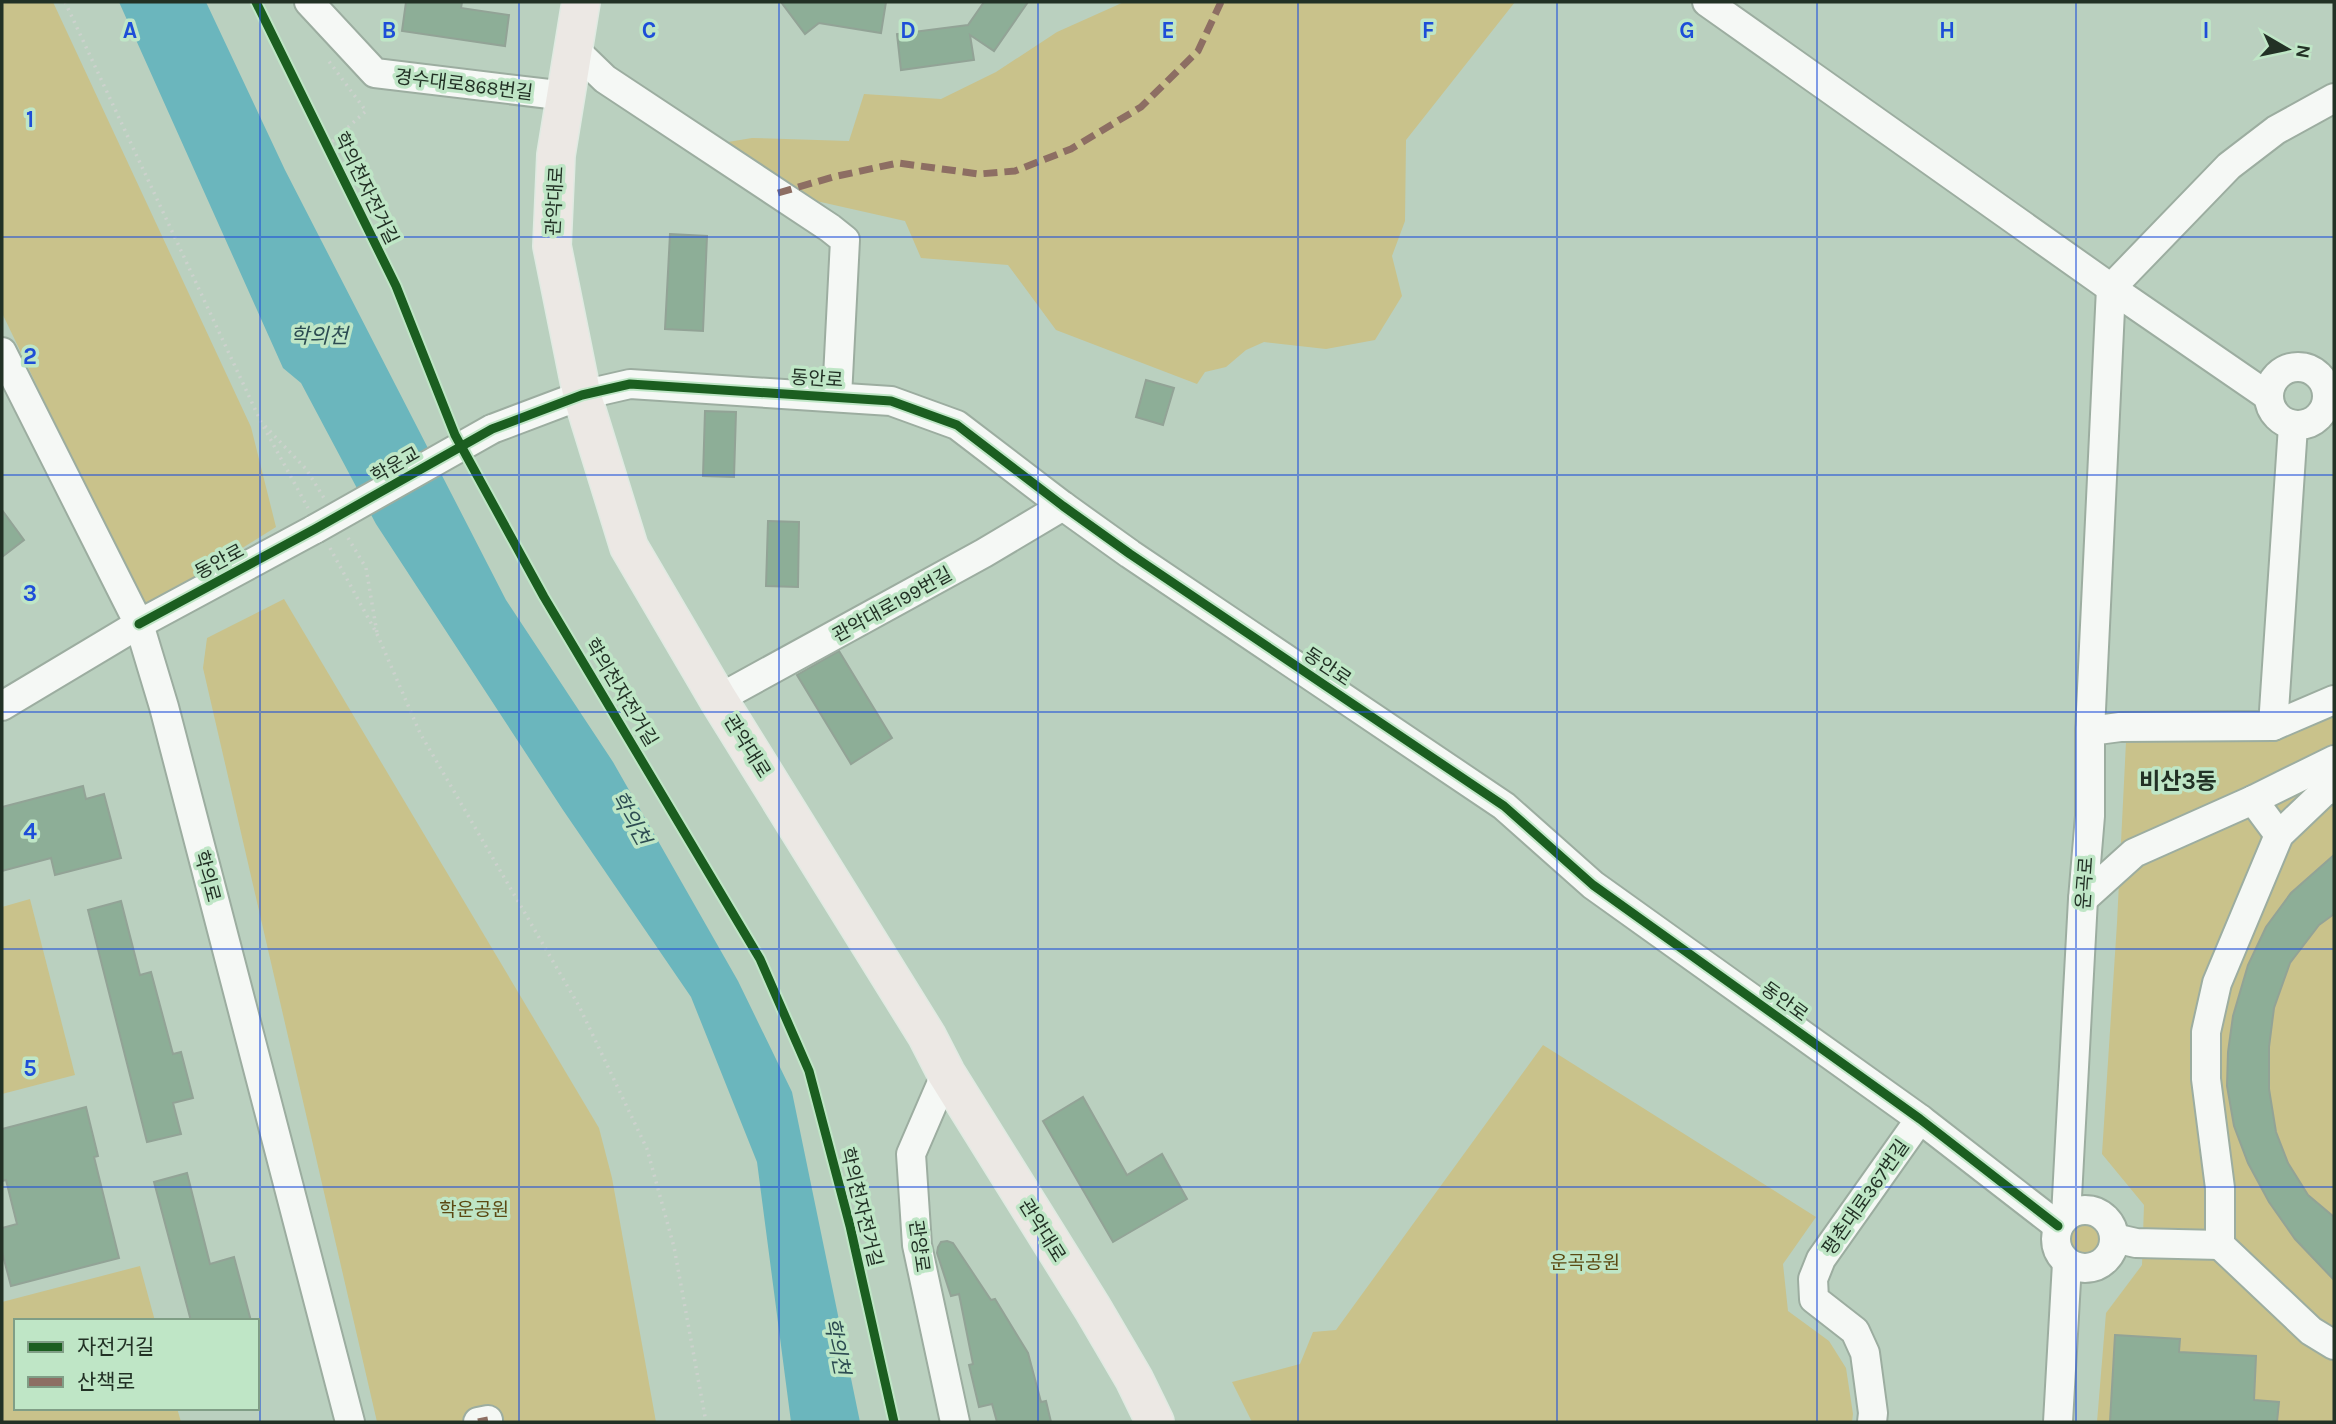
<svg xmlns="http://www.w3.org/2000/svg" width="2336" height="1424" font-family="Karla,'Noto Sans KR',sans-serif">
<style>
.green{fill:#c9c28b}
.water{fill:#6bb6bd}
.building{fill:#8dae97;stroke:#92a396;stroke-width:2}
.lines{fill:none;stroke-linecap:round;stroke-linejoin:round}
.minor-casing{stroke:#9cada0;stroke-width:32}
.major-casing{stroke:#e0eae2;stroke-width:40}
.path{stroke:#ccd2cd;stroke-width:3.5;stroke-dasharray:2 5;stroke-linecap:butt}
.minor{stroke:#f5f8f5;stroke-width:28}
.major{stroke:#ece8e4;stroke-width:37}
.minor-bridge-casing{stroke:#9cada0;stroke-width:32;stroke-linecap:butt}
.minor-bridge{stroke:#f5f8f5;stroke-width:28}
.quiet{stroke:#8d6e63;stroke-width:7;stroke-dasharray:14 7;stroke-linecap:butt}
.cycleway-casing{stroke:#bfe6c6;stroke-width:13}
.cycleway{stroke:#1b5e20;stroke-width:9}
.grid{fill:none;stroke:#1d4ed8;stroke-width:2;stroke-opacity:0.55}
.labels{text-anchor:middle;stroke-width:7;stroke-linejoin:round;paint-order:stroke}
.street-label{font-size:19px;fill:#223125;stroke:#bfe6c6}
.park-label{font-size:19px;fill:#5b4912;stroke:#bfe6c6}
.water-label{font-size:21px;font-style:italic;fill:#2d4c52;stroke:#bfe6c6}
.quarter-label{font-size:23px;font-weight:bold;fill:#223125;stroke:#bfe6c6}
.grid-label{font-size:23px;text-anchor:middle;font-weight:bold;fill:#1d4ed8;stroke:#bfe6c6;stroke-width:7;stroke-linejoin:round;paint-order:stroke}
</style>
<rect width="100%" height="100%" fill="#bad0bf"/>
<!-- green -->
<g class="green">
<polygon points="2,2 53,2 251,427 276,527 144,609 2,313"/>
<polygon points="1124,2 1515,2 1406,140 1405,221 1392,256 1402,296 1375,340 1326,349 1264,342 1246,350 1226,367 1205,372 1197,384 1056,330 1008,265 921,258 905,221 794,196 728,142 752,138 849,141 864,94 941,99 996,72 1057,32"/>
<polygon points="284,599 599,1128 612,1178 656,1422 377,1422 203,668 207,638"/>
<polygon points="2334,708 2334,1422 2097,1422 2106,1313 2142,1265 2144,1205 2102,1154 2117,923 2126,742 2136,732"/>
<polygon points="30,899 75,1075 2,1094 2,907"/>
<polygon points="1543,1045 1816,1217 1783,1264 1788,1311 1829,1341 1846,1368 1853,1414 1852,1422 1252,1422 1232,1382 1300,1364 1313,1332 1336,1330"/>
<circle cx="2085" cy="1239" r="17"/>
<polygon points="140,1266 155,1321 16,1321 16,1408 177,1408 181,1422 2,1422 2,1302"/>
</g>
<!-- water -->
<polygon class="water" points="119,2 206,2 285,170 506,600 613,762 738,981 792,1092 860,1422 791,1422 757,1162 691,997 563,810 376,524 301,383 283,368"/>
<!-- building -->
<g class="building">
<polygon points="406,2 462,2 461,8 509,15 505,46 402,31"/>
<polygon points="781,2 886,2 881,33 819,23 805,34"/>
<polygon points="984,2 1028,2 994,51 970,35 974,60 901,70 897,34 968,25"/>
<polygon points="670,234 707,236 703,331 665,329"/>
<polygon points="1146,380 1174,388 1163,425 1136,417"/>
<polygon points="705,411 736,412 734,477 703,476"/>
<polygon points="2,510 24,540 2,557"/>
<polygon points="768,521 799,522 798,587 766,586"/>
<polygon points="839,651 892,738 851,764 797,675"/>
<polygon points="83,786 86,799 104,794 121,858 55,875 51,858 2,871 2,807"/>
<polygon points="2334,855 2334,914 2319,925 2290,963 2274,1008 2269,1047 2269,1089 2276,1132 2288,1163 2308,1195 2334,1217 2334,1280 2295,1239 2269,1202 2248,1163 2234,1126 2227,1086 2228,1052 2233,1016 2248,965 2266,927 2291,893"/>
<polygon points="121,901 140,975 151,972 173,1054 181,1052 193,1098 173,1103 181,1134 147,1142 88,910"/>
<polygon points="1083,1097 1127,1175 1162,1154 1187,1199 1113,1242 1043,1121"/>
<polygon points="86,1107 98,1156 94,1157 119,1258 11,1286 2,1252 2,1228 17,1224 6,1180 2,1181 2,1129"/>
<polygon points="187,1173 210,1264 234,1257 251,1321 191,1321 154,1182"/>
<polygon points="947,1241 953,1243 991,1300 995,1299 1028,1353 1041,1402 1046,1401 1051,1422 997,1422 992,1404 979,1407 969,1365 973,1364 959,1294 951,1296 937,1253 938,1247 941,1242"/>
<polygon points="2115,1335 2180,1339 2179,1352 2256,1356 2254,1400 2279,1402 2277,1422 2110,1422"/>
</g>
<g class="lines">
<defs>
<g id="minor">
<polyline points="309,2 375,73 566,96"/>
<polyline points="1707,2 2111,288 2229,166 2276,130 2334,98"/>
<polyline points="574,49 605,79 830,228 845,240 837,397"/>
<polyline points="2111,288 2268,396"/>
<polyline points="2,352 139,624 164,707 350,1422"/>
<circle cx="2298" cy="396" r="29"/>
<polyline points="492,429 582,395 630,384 891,401 957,425 1063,506 1130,554 1504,806 1593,885 1920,1119 2058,1226"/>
<polyline points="718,699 984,553 1063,506"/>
<polyline points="2,706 139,624 315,529"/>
<polyline points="2273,726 2293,426"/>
<polyline points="2090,731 2111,288"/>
<polyline points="2334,788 2324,792 2279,835 2217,983 2206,1032 2206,1079 2220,1188 2220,1245 2311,1331 2334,1345"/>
<polyline points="2253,800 2334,760"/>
<polyline points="2083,899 2134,853 2253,800 2279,835"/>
<polyline points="946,1073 911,1154 917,1245 955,1422"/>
<circle cx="2085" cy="1239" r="29"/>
<polyline points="2066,1216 2083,899 2090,816 2090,731 2120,727 2273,726 2334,700"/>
<polyline points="2114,1238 2136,1243 2220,1245"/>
<polyline points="478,1422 488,1420"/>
<polyline points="1872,1422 1873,1413 1865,1353 1855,1331 1814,1299 1813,1279 1821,1259 1920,1119"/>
<polyline points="2058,1422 2067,1263"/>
</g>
<polyline id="major" points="581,2 556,155 552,246 582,395 629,547 718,699 927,1036 946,1073 1093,1309 1134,1379 1155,1422"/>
</defs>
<!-- minor casing -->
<use href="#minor" class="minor-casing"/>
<!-- major casing -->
<use href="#major" class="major-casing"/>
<!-- path -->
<g class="path">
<polyline points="65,2 261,422 308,508"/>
<polyline points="327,146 366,111 328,60"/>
<polyline points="265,426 306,469 324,498"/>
<polyline points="348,538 366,568 377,633"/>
<polyline points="330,548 378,636 420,733 579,1006 647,1149 674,1247 706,1422"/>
</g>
<!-- minor -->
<use href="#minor" class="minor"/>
<!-- major -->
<use href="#major" class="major"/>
<defs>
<polyline id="minor-bridge" points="315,529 492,429"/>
</defs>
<!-- minor-bridge casing -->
<use href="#minor-bridge" class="minor-bridge-casing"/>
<!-- minor-bridge -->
<use href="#minor-bridge" class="minor-bridge"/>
<!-- quiet -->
<g class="quiet">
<polyline points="778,193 833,177 898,163 979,174 1015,171 1071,149 1141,107 1198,51 1221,2"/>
<polyline points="478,1422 488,1420"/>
</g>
<defs>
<g id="cycleway">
<polyline points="256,2 396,286 455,435 544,597 760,959 809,1071 850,1226 894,1422"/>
<polyline points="139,624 315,529 492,429 582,395 630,384 891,401 957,425 1063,506 1130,554 1504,806 1593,885 1920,1119 2058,1226"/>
</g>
</defs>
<!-- cycleway casing -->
<use href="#cycleway" class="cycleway-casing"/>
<!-- cycleway -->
<use href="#cycleway" class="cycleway"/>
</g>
<!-- grid -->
<path class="grid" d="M260 2V1422M519 2V1422M779 2V1422M1038 2V1422M1298 2V1422M1557 2V1422M1817 2V1422M2076 2V1422M2 237H2334M2 475H2334M2 712H2334M2 949H2334M2 1187H2334"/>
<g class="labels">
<!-- street labels -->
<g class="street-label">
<text transform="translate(464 84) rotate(7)" y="7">경수대로868번길</text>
<text transform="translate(367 188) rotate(64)" y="7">학의천자전거길</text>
<text transform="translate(554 201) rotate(-87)" y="7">관악대로</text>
<text transform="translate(817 378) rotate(4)" y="7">동안로</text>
<text transform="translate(395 464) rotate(-30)" y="7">학운교</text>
<text transform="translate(219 561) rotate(-28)" y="7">동안로</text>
<text transform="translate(892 604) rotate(-29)" y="7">관악대로199번길</text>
<text transform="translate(1328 666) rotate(34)" y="7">동안로</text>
<text transform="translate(622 692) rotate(59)" y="7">학의천자전거길</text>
<text transform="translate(748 746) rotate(58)" y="7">관악대로</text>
<text transform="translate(208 876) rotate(75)" y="7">학의로</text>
<text transform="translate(2084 883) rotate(-86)" y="7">운곡로</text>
<text transform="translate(1785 1001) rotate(36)" y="7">동안로</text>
<text transform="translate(1865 1197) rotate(-55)" y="7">평촌대로367번길</text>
<text transform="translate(862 1207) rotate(76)" y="7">학의천자전거길</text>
<text transform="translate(1043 1230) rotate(58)" y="7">관악대로</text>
<text transform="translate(920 1246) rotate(82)" y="7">관양로</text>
</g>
<!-- park labels -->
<g class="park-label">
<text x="474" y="1216">학운공원</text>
<text x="1585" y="1269">운곡공원</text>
</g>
<!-- water labels -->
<g class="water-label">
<text x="319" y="343">학의천</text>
<text transform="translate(631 818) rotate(61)" y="7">학의천</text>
<text transform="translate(837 1346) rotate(79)" y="7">학의천</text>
</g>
<!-- quarter labels -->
<g class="quarter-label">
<text x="2178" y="789">비산3동</text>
</g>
</g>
<g class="grid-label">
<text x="130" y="38">A</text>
<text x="389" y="38">B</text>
<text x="649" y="38">C</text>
<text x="908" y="38">D</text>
<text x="1168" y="38">E</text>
<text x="1428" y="38">F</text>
<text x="1687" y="38">G</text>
<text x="1947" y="38">H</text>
<text x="2206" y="38">I</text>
<text x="30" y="127">1</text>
<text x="30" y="364">2</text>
<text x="30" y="601">3</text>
<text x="30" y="839">4</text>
<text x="30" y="1076">5</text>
</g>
<!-- border -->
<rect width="2336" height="1424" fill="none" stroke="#223125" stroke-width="7"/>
<!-- legend -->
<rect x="14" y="1319" width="245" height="91" fill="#bfe6c6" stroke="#809e86" stroke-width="2"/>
<rect x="28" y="1342" width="35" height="10" fill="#1b5e20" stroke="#809e86" stroke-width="2"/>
<text x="77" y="1354" font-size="21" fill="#223125">자전거길</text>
<rect x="28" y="1377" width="35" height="10" fill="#8d6e63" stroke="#809e86" stroke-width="2"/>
<text x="77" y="1389" font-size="21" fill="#223125">산책로</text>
<!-- north arrow -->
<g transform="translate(2287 49) rotate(99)" stroke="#bfe6c6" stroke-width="5" paint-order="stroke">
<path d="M0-5L12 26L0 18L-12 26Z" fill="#223125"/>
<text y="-10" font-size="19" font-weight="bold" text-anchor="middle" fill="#223125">N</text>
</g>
</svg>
